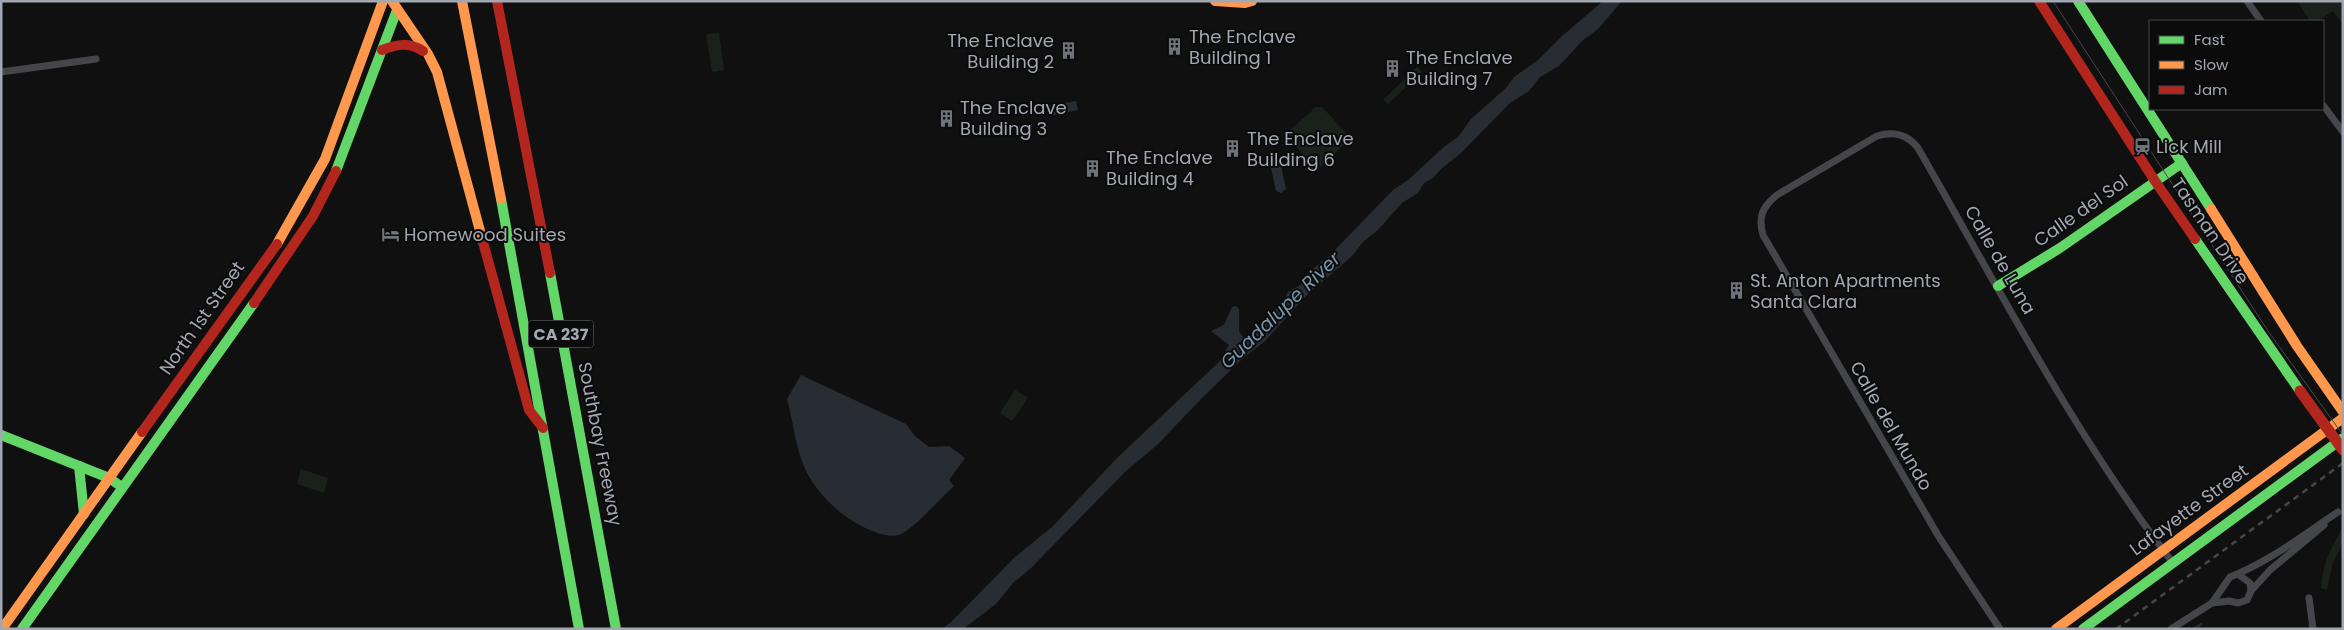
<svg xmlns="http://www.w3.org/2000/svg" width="2344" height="630" font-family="Poppins,sans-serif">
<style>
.green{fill:#1a211b}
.water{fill:#272d33}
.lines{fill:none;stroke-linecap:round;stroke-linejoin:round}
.stream{stroke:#272d33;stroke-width:2.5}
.street{stroke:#454649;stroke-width:7}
.fast{stroke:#63d668;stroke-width:10}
.slow{stroke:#ff974d;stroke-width:10}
.jam{stroke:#b3261e;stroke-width:10}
.tram{stroke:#454749;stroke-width:1}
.rail{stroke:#454749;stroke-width:2.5;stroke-dasharray:6 5;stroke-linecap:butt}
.jam-bridge{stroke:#b3261e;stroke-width:11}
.labels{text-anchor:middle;stroke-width:4;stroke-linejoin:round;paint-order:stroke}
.shield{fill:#0b0b0c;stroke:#757880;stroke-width:1}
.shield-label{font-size:16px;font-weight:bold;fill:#a2a7b1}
.poi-label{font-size:18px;fill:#a2a7b1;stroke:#0b0b0c;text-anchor:start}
.street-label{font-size:18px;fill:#a2a7b1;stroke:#0b0b0c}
.water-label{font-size:19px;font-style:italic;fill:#7995ac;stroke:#0b0b0c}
</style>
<rect width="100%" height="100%" fill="#101011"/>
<!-- green -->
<g class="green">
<polygon points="2297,1 2343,1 2343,24 2333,11 2318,21 2310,21"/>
<polygon points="719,33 724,70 714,72 712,71 706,34"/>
<polygon points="1417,67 1422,72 1388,104 1383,100"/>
<polygon points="1316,107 1322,107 1348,135 1348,141 1320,167 1314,166 1288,138 1288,132"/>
<polygon points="1015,390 1028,398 1012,421 1000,413"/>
<polygon points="301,469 328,478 324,493 297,484"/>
<path d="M2343 528V543L2332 565 2327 590 2321 588C2323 564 2330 548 2343 528Z"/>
</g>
<!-- water -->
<g class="water">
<path d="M1603 1H1622L1598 29 1583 40 1559 66 1540 77 1529 91 1510 103 1461 153 1441 169 1433 178 1424 183 1418 193 1402 203 1378 230 1364 241 1351 257 1306 296 1264 342 1241 360 1204 396 1157 445 1126 471 1031 568 1013 583 996 604 963 629H942L951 622 1014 558 1052 527 1118 457 1219 362 1229 345 1211 331 1224 325 1232 307 1236 306 1239 309V331L1243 337 1246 338C1254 328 1265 323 1271 311L1280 307 1288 292 1302 284 1306 275 1333 252 1393 190 1408 180 1445 146 1458 137 1471 119 1506 88 1514 77 1538 60 1561 37Z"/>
<polygon points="1076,101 1078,110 1050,116 1047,106"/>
<polygon points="1280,161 1286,189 1281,193 1276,191 1270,163"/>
<path d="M801 375 906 424 915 436 929 447 949 446 965 458 949 480 954 486C941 498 917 525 903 533 893 539 880 534 870 530 856 524 844 516 832 505 795 469 799 445 787 399Z"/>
</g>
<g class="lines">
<!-- stream -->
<polyline class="stream" points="2194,629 2201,624"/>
<!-- street -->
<g class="street">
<polyline points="2247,1 2261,21"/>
<polyline points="1,72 96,59"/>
<polyline points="2323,105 2343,132"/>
<polyline points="2239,575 2250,583 2251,591"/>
<polyline points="2309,598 2313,629"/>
<polyline points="2212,603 2229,601 2238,603 2247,600 2251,591 2270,570 2324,525"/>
<path d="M2000 629 1939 537 1763 235C1758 217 1762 207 1777 195L1877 136C1894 131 1907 134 1918 148 1998 287 2075 436 2173 563"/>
<path d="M2171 629 2212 603 2230 577C2269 562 2303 535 2338 512"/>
</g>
<!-- fast -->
<g class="fast">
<polyline points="2078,1 2211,209"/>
<polyline points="336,171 397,10"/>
<polyline points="501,199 579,629"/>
<polyline points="2195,239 2300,391"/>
<polyline points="550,273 616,629"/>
<polyline points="1998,286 2060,248 2182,163"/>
<polyline points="1,435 109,478 122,487"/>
<polyline points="79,466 84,514"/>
<polyline points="22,629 254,303"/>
<polyline points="2083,629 2343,438"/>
</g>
<!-- slow -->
<g class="slow">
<polyline points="392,1 428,54 437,72 483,242"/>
<polyline points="462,1 501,199"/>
<polyline points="1215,1 1245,3 1252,1"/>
<polyline points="2211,209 2297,346 2343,412"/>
<polyline points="277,244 325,159 383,1"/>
<polyline points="2,629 142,432"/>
<polyline points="2056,629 2343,418"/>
</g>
<!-- jam -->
<g class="jam">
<polyline points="497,1 550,273"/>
<polyline points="2039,1 2155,181 2195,239"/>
<path d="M382 50C398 44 408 42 423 51"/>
<polyline points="483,242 529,410 543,428"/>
<polyline points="254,303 313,216 336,171"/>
<polyline points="142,432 277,244"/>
</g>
<!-- tram -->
<polyline class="tram" points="2053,1 2268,331 2343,435"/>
<!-- rail -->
<polyline class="rail" points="2116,629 2343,463"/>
<!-- jam-bridge -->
<polyline class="jam-bridge" points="2300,391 2343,450"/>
</g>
<!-- icons -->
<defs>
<symbol id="building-bare" viewBox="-9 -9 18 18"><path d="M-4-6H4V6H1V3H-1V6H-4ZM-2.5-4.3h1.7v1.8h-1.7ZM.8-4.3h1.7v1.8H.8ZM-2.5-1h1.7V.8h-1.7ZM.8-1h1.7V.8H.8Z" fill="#6f7279" stroke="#0b0b0c" stroke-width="2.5" paint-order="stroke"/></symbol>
<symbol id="station-bare" viewBox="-9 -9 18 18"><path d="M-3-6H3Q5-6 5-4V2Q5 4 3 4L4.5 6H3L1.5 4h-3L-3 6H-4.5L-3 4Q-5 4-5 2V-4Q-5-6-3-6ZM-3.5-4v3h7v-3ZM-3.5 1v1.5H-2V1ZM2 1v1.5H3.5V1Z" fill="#6f7279" stroke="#0b0b0c" stroke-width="2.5" paint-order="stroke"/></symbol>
<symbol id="hotel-bare" viewBox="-9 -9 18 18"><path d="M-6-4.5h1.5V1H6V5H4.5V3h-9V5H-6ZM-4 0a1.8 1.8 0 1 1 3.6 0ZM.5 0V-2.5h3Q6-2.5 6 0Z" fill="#6f7279" stroke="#0b0b0c" stroke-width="2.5" paint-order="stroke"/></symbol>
</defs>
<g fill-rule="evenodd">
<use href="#building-bare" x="1162" y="34" width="25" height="25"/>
<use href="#building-bare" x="1056" y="38" width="25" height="25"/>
<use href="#building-bare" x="1380" y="56" width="25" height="25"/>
<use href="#building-bare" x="934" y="106" width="25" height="25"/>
<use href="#station-bare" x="2130" y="134" width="25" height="25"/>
<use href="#building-bare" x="1220" y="136" width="25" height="25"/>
<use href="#building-bare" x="1080" y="156" width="25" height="25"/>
<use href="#hotel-bare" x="378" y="222" width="25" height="25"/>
<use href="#building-bare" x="1724" y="278" width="25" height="25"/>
</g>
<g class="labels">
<!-- shield labels -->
<rect class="shield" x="528.5" y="320.5" width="65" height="27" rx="4"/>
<g class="shield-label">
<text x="561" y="340">CA 237</text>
</g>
<!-- poi labels -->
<g class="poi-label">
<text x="1189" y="43">The Enclave<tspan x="1189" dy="21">Building 1</tspan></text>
<text x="1054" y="47" text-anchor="end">The Enclave<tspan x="1054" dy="21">Building 2</tspan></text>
<text x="1406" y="64">The Enclave<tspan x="1406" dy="21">Building 7</tspan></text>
<text x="960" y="114">The Enclave<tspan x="960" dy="21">Building 3</tspan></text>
<text x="1247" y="145">The Enclave<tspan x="1247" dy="21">Building 6</tspan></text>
<text x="2156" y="153">Lick Mill</text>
<text x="1106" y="164">The Enclave<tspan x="1106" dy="21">Building 4</tspan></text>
<text x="404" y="241">Homewood Suites</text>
<text x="1750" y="287">St. Anton Apartments<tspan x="1750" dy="21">Santa Clara</tspan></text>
</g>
<!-- street labels -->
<g class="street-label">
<text transform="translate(2081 211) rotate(-35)" y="6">Calle del Sol</text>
<text transform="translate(2210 231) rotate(56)" y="6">Tasman Drive</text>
<text transform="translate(2000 260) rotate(60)" y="6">Calle de Luna</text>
<text transform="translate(202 318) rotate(-55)" y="6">North 1st Street</text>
<text transform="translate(1891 426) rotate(60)" y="6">Calle del Mundo</text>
<text transform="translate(600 444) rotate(79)" y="6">Southbay Freeway</text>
<text transform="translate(2189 510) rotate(-36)" y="6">Lafayette Street</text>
</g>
<!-- water labels -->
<g class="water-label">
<text transform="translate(1280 310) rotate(-44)" y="7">Guadalupe River</text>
</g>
</g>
<!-- border -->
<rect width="2344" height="630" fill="none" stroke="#a2a7b1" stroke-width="5"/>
<!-- legend -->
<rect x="2149" y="20" width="175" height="90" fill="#0b0b0c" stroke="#47494e"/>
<rect x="2159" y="36" width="25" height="8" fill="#63d668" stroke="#47494e"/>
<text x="2194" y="45" font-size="15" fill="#a2a7b1">Fast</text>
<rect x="2159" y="61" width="25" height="8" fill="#ff974d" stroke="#47494e"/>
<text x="2194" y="70" font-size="15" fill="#a2a7b1">Slow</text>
<rect x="2159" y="86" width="25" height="8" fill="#b3261e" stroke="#47494e"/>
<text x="2194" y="95" font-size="15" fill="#a2a7b1">Jam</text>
</svg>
